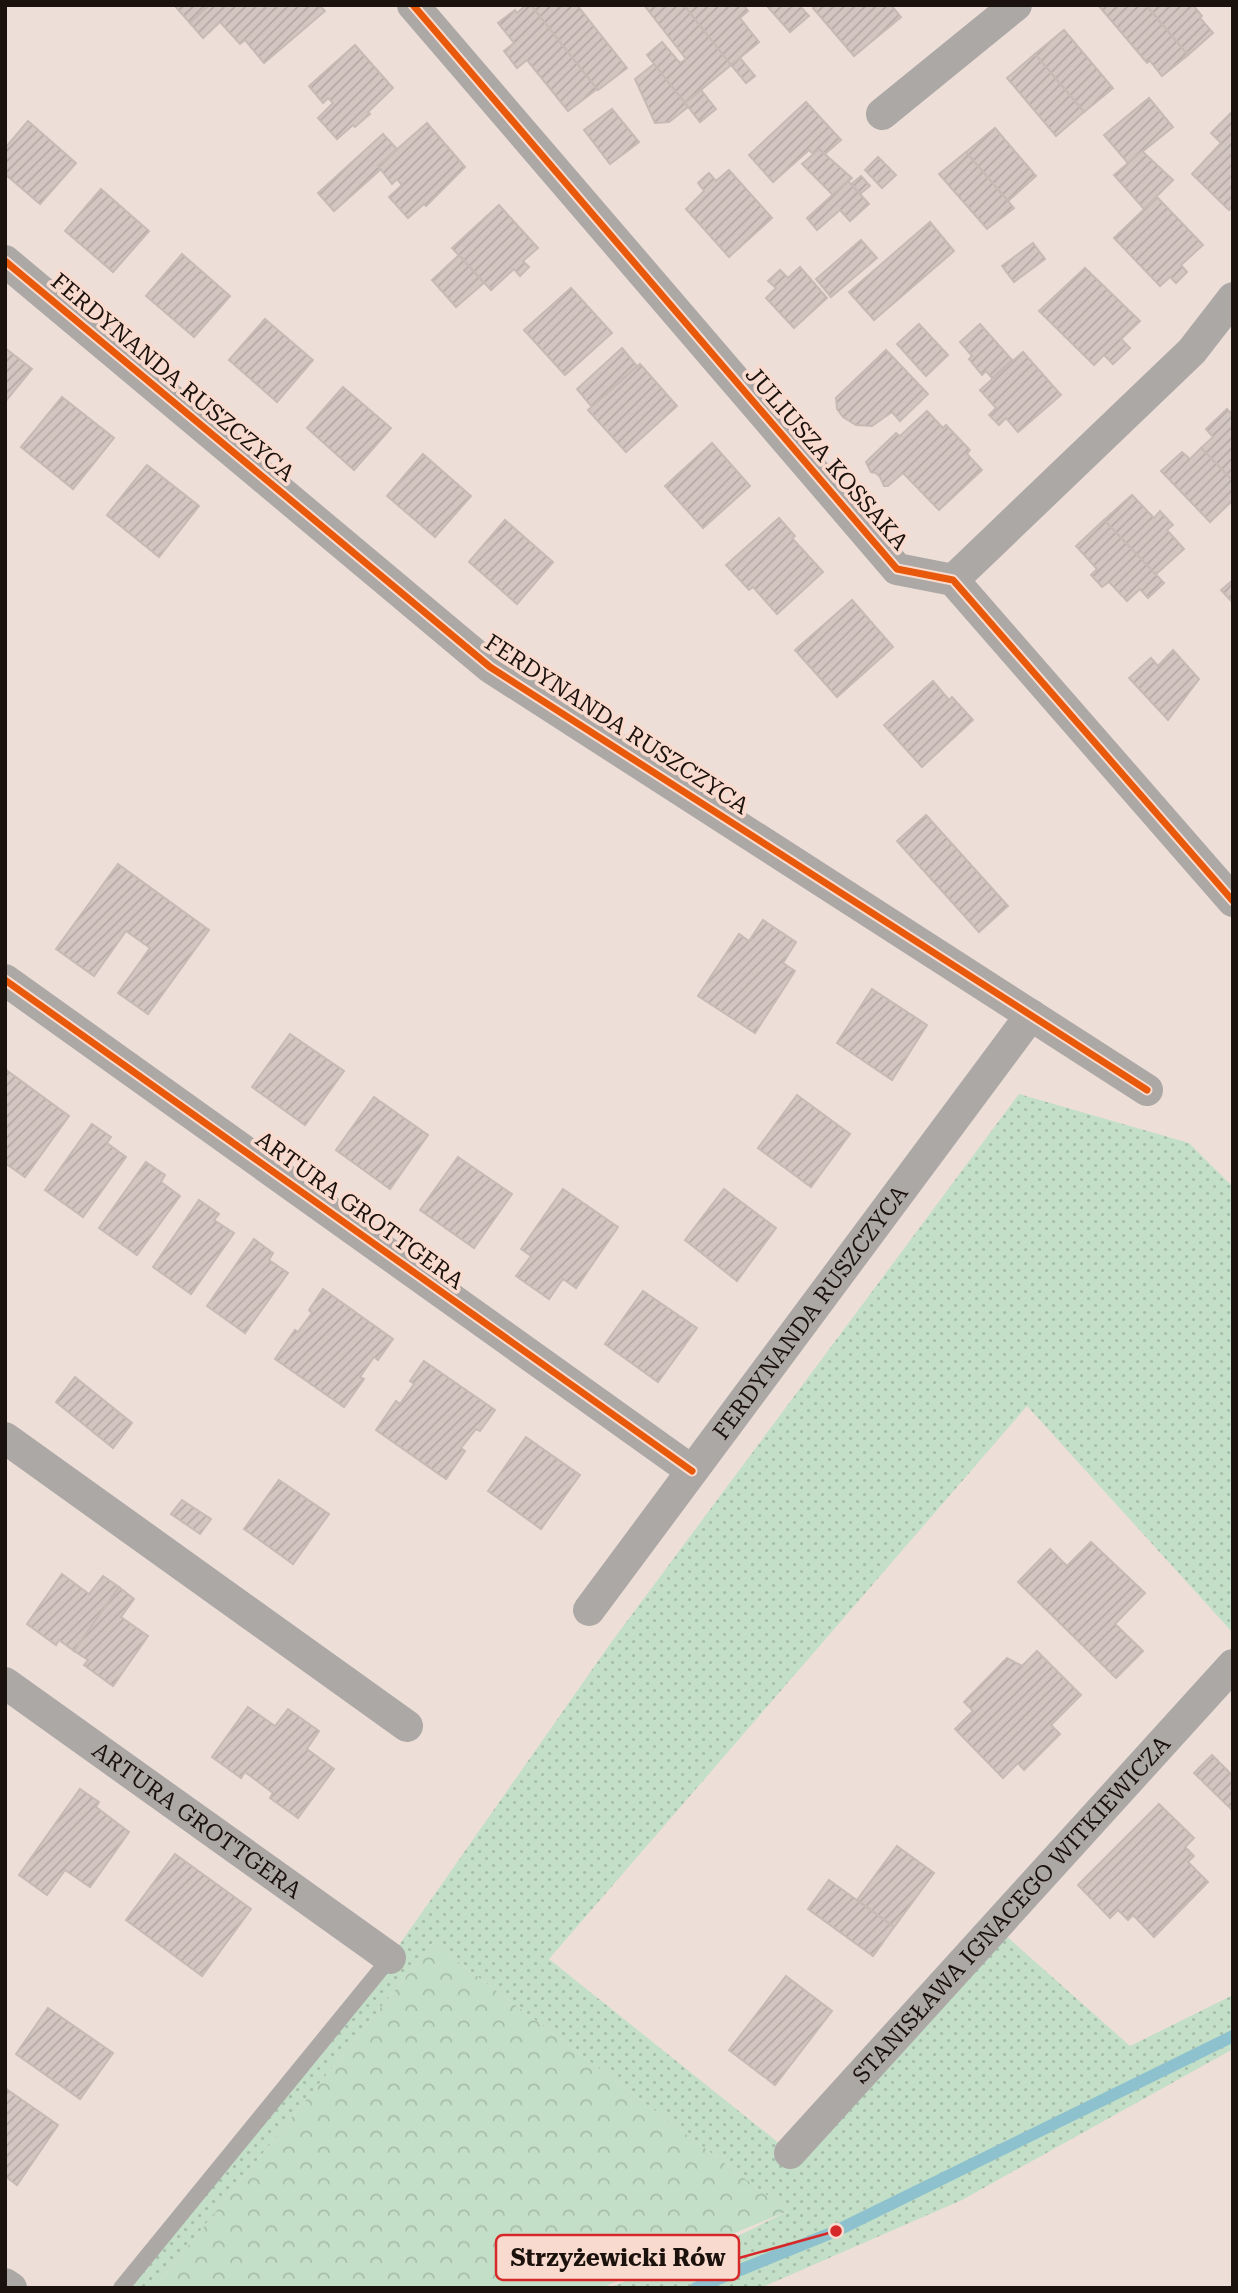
<svg xmlns="http://www.w3.org/2000/svg" width="1238" height="2293" font-family="'Roboto Serif',serif">
<style>
.grass{fill:url(#grass-dots)}
.forest{fill:url(#forest-crowns)}
.lines{fill:none;stroke-linecap:round;stroke-linejoin:round}
.stream{stroke:#8dc1ce;stroke-width:12}
.building{fill:url(#building-hatch);stroke:#c7bab5;stroke-width:2}
.lane{stroke:#aca8a6;stroke-width:16}
.street{stroke:#aca8a6;stroke-width:32}
.cycleway-casing{stroke:#f8dbce;stroke-width:11}
.cycleway{stroke:#e8590c;stroke-width:7}
.labels{text-anchor:middle;stroke-width:7;stroke-linejoin:round;paint-order:stroke}
.street-label{font-size:23px;fill:#1c120d;stroke:#f8dbce}
.leader{fill:none;stroke:#d62828;stroke-width:2.5}
.callout-dot{fill:#d62828;stroke:#f8dbce;stroke-width:2.5}
.callout{fill:#f8dbce;stroke:#d62828;stroke-width:2.5}
.callout-label{font-size:24px;text-anchor:middle;font-weight:bold;fill:#1c120d}
</style>
<defs>
<pattern id="grass-dots" width="8" height="8" patternUnits="userSpaceOnUse" patternTransform="scale(1.75)"><rect width="8" height="8" fill="#c3dfc8"/><path d="M2 2h.1M6 6h.1" fill="none" stroke="#a7beab" stroke-width="1.8" stroke-linecap="round"/></pattern>
<pattern id="forest-crowns" width="20" height="18" patternUnits="userSpaceOnUse" patternTransform="scale(1.75)"><rect width="20" height="18" fill="#c3dfc8"/><path d="M2 6a3 3 0 1 1 6 0M12 15a3 3 0 1 1 6 0" fill="none" stroke="#a7beab"/></pattern>
<pattern id="building-hatch" width="6" height="6" patternUnits="userSpaceOnUse" patternTransform="scale(1.75)"><rect width="6" height="6" fill="#d3c6c1"/><path d="M-1 1l2-2M0 6l6-6M5 7l2-2" fill="none" stroke="#b5a9a5"/></pattern>
</defs>
<rect width="100%" height="100%" fill="#eeded8"/>
<!-- grass -->
<polygon class="grass" points="1019,1094 1189,1143 1233,1187 1233,1633 1027,1406 549,1959 790,2152 995,1926 1130,2046 1233,1995 1233,2049 962,2200 760,2288 608,2288 740,2235 788,2211 433,1943 154,2288 121,2288 390,1958 610,1644"/>
<!-- forest -->
<polygon class="forest" points="433,1943 788,2211 601,2288 154,2288"/>
<g class="lines">
<!-- stream -->
<polyline class="stream" points="696,2288 836,2231 1233,2036"/>
</g>
<!-- building -->
<g class="building">
<polygon points="174,5 209,5 190,23"/>
<polygon points="209,5 319,5 325,11 264,63 245,40 240,44 220,22 203,38 190,23"/>
<polygon points="526,5 531,5 597,89 568,111 527,60 517,68 504,51 514,43 498,23 515,10 517,13"/>
<polygon points="531,5 577,5 627,68 598,90"/>
<polygon points="644,5 684,5 731,65 685,103 647,55 662,42 680,63 686,59"/>
<polygon points="684,5 744,5 748,11 740,18 759,42 731,65"/>
<polygon points="766,5 799,5 809,16 790,32"/>
<polygon points="816,5 891,5 901,17 854,56 813,8"/>
<polygon points="1098,5 1146,5 1188,55 1162,76 1150,61 1147,63"/>
<polygon points="1146,5 1193,5 1202,16 1200,18 1213,33 1188,55"/>
<polygon points="1064,30 1113,88 1084,112 1035,54"/>
<polygon points="355,45 393,88 368,112 370,114 355,127 353,125 337,139 318,118 333,103 328,98 323,103 309,86"/>
<polygon points="1035,54 1084,112 1056,136 1007,78"/>
<polygon points="740,58 755,76 746,83 731,65"/>
<polygon points="654,64 688,107 669,122 655,123 635,79"/>
<polygon points="701,90 716,109 700,122 685,103"/>
<polygon points="1149,98 1173,127 1128,163 1104,135"/>
<polygon points="806,102 841,140 825,154 819,149 813,154 809,150 773,182 749,155"/>
<polygon points="612,109 639,142 610,164 584,130"/>
<polygon points="1233,111 1233,206 1229,210 1192,174 1221,143 1211,133"/>
<polygon points="28,121 76,163 40,204 5,174 5,148"/>
<polygon points="427,123 465,167 426,206 424,204 408,218 389,197 402,185 397,179 392,184 378,166"/>
<polygon points="995,128 1036,176 1008,201 966,152"/>
<polygon points="383,134 397,149 378,166 380,170 334,211 318,193"/>
<polygon points="819,149 852,178 833,195 802,164"/>
<polygon points="1142,151 1173,180 1144,209 1114,175"/>
<polygon points="966,152 1014,208 987,229 939,174"/>
<polygon points="878,157 896,175 882,188 865,170"/>
<polygon points="729,170 772,218 729,257 686,209 704,191 698,183 709,173 716,181"/>
<polygon points="861,176 870,186 860,194 851,184"/>
<polygon points="848,181 869,204 850,221 840,210 817,230 807,218"/>
<polygon points="101,189 149,231 113,272 65,231"/>
<polygon points="1157,197 1203,245 1181,265 1187,272 1176,283 1170,277 1160,286 1114,238"/>
<polygon points="499,205 538,248 523,261 529,267 520,276 514,269 491,290 452,248"/>
<polygon points="930,222 954,251 874,320 849,292"/>
<polygon points="861,240 877,258 831,297 816,279"/>
<polygon points="1033,243 1045,259 1014,282 1002,266"/>
<polygon points="182,254 230,296 194,337 146,296"/>
<polygon points="459,255 484,283 456,307 432,280"/>
<polygon points="800,267 827,298 794,328 766,298 776,288 768,281 780,270 788,278"/>
<polygon points="1085,268 1140,321 1121,339 1130,348 1113,364 1104,355 1094,365 1039,311"/>
<polygon points="571,288 612,333 565,375 524,330"/>
<polygon points="265,319 313,360 277,402 229,360"/>
<polygon points="919,324 948,355 926,376 897,344"/>
<polygon points="980,324 1012,360 992,378 986,371 982,375 969,359 972,356 960,342"/>
<polygon points="5,348 32,369 5,402"/>
<polygon points="622,348 637,366 592,407 577,389"/>
<polygon points="886,350 928,394 900,421 892,412 872,426 856,425 843,417 837,409 836,398"/>
<polygon points="1023,352 1061,395 1018,432 1006,418 999,425 989,415 996,408 980,390"/>
<polygon points="640,364 677,406 626,452 588,410"/>
<polygon points="343,387 391,428 354,470 307,428"/>
<polygon points="62,397 114,438 73,489 21,447"/>
<polygon points="1227,409 1233,415 1233,481 1201,448 1213,437 1206,429"/>
<polygon points="927,411 943,428 946,425 970,450 967,454 982,470 939,510 903,473 888,486 884,486 880,477 876,473 871,472 866,462 896,433 900,436"/>
<polygon points="712,443 750,486 703,528 665,486"/>
<polygon points="1201,448 1233,481 1233,500 1210,522 1161,471 1182,452 1190,459"/>
<polygon points="423,454 471,496 435,537 387,496"/>
<polygon points="147,465 199,506 159,557 107,515"/>
<polygon points="1132,495 1154,518 1160,511 1173,525 1167,530 1184,549 1155,575 1104,520"/>
<polygon points="779,518 795,536 792,538 823,572 777,614 753,587 749,590 726,565"/>
<polygon points="505,520 553,562 517,604 469,562"/>
<polygon points="1104,520 1164,583 1148,598 1140,589 1127,601 1109,582 1102,587 1091,575 1097,569 1076,546"/>
<polygon points="1233,580 1233,603 1221,590"/>
<polygon points="852,600 893,647 837,697 795,650"/>
<polygon points="1173,650 1199,679 1168,720 1129,678 1151,658 1158,666"/>
<polygon points="933,681 949,700 952,697 973,720 922,767 884,725"/>
<polygon points="926,815 1008,906 979,932 897,841"/>
<polygon points="118,864 209,930 148,1014 118,993 150,948 126,931 94,976 56,949"/>
<polygon points="763,920 796,942 783,963 795,971 755,1033 698,996 739,934 749,941"/>
<polygon points="872,989 927,1025 892,1080 837,1043"/>
<polygon points="290,1034 344,1071 305,1125 252,1087"/>
<polygon points="5,1069 69,1116 25,1177 5,1163"/>
<polygon points="797,1095 850,1134 811,1187 758,1148"/>
<polygon points="374,1097 428,1135 390,1189 336,1150"/>
<polygon points="92,1124 111,1137 107,1143 126,1157 83,1217 45,1190"/>
<polygon points="458,1157 512,1194 474,1248 420,1210"/>
<polygon points="146,1162 165,1175 161,1182 180,1196 137,1255 99,1228"/>
<polygon points="563,1189 618,1227 576,1288 563,1279 549,1299 516,1276 531,1256 521,1249"/>
<polygon points="724,1189 776,1228 737,1281 685,1240"/>
<polygon points="199,1200 219,1214 214,1220 234,1233 191,1294 153,1267"/>
<polygon points="254,1239 273,1253 269,1260 288,1273 245,1333 207,1306"/>
<polygon points="323,1289 393,1339 378,1360 374,1357 360,1377 364,1379 344,1407 275,1359 295,1330 298,1332 312,1313 309,1310"/>
<polygon points="643,1291 697,1328 658,1382 605,1344"/>
<polygon points="424,1361 495,1410 480,1431 476,1429 461,1448 465,1451 446,1479 376,1430 396,1401 400,1404 414,1384 410,1381"/>
<polygon points="75,1377 132,1423 113,1448 56,1402"/>
<polygon points="526,1437 580,1475 541,1529 488,1491"/>
<polygon points="279,1480 329,1514 293,1564 244,1529"/>
<polygon points="182,1500 211,1519 200,1534 171,1514"/>
<polygon points="1091,1542 1145,1593 1115,1624 1143,1651 1116,1678 1018,1582 1050,1549 1067,1566"/>
<polygon points="62,1574 89,1594 103,1576 119,1587 74,1651 59,1640 56,1645 27,1624"/>
<polygon points="119,1587 134,1599 121,1617 148,1636 113,1686 84,1665 88,1660 74,1651"/>
<polygon points="1037,1651 1081,1695 1051,1725 1060,1734 1024,1770 1018,1763 1003,1778 955,1729 973,1711 964,1702 1007,1658 1022,1666"/>
<polygon points="248,1707 275,1726 288,1709 319,1731 307,1749 334,1769 298,1818 270,1798 273,1793 245,1772 241,1778 212,1757"/>
<polygon points="1212,1755 1233,1776 1233,1811 1194,1773"/>
<polygon points="80,1789 99,1802 96,1807 129,1832 90,1887 65,1870 47,1895 19,1875"/>
<polygon points="1159,1804 1194,1838 1185,1847 1194,1856 1188,1862 1208,1882 1154,1937 1133,1915 1128,1920 1118,1910 1110,1918 1078,1885"/>
<polygon points="897,1846 934,1873 894,1927 857,1900"/>
<polygon points="175,1854 251,1909 202,1976 126,1920"/>
<polygon points="829,1880 894,1927 873,1956 808,1909"/>
<polygon points="786,1976 832,2011 775,2085 729,2050"/>
<polygon points="48,2008 113,2053 80,2099 16,2054"/>
<polygon points="5,2088 58,2125 17,2185 5,2176"/>
</g>
<g class="lines">
<!-- lane -->
<polyline class="lane" points="121,2288 390,1958"/>
<!-- street -->
<g class="street">
<polyline points="413,5 897,569 953,580 1233,901"/>
<polyline points="882,114 1016,5"/>
<polyline points="5,261 490,667 1147,1090"/>
<polyline points="953,580 1192,351 1233,298"/>
<polyline points="5,980 692,1471"/>
<polyline points="5,1438 407,1726"/>
<path id="s1" d="M589 1610 1031 1015"/>
<path id="s2" d="M5 1683 390 1958"/>
<path id="s3" d="M790 2153 1233 1665"/>
<polyline points="5,2284 11,2288"/>
</g>
<defs>
<g id="cycleway">
<polyline points="413,5 897,569 953,580 1233,901"/>
<polyline points="5,261 490,667 1147,1090"/>
<polyline points="5,980 692,1471"/>
</g>
</defs>
<!-- cycleway casing -->
<use href="#cycleway" class="cycleway-casing"/>
<!-- cycleway -->
<use href="#cycleway" class="cycleway"/>
</g>
<g class="labels">
<!-- street labels -->
<g class="street-label">
<text transform="translate(173 377) rotate(40)" y="8">FERDYNANDA RUSZCZYCA</text>
<text transform="translate(827 458) rotate(49)" y="8">JULIUSZA KOSSAKA</text>
<text transform="translate(617 724) rotate(33)" y="8">FERDYNANDA RUSZCZYCA</text>
<text transform="translate(360 1210) rotate(36)" y="8">ARTURA GROTTGERA</text>
<text dy="8" stroke="none"><textPath href="#s1" startOffset="371">FERDYNANDA RUSZCZYCA</textPath></text>
<text dy="8" stroke="none"><textPath href="#s2" startOffset="236">ARTURA GROTTGERA</textPath></text>
<text dy="8" stroke="none"><textPath href="#s3" startOffset="329">STANISŁAWA IGNACEGO WITKIEWICZA</textPath></text>
</g>
</g>
<!-- callouts -->
<path class="leader" d="M836 2231L739 2258"/>
<circle class="callout-dot" cx="836" cy="2231" r="7"/>
<rect class="callout" x="496" y="2235" width="243" height="45" rx="7"/>
<g class="callout-label">
<text x="618" y="2266">Strzyżewicki Rów</text>
</g>
<!-- border -->
<rect width="1238" height="2293" fill="none" stroke="#1c120d" stroke-width="14"/>
</svg>
